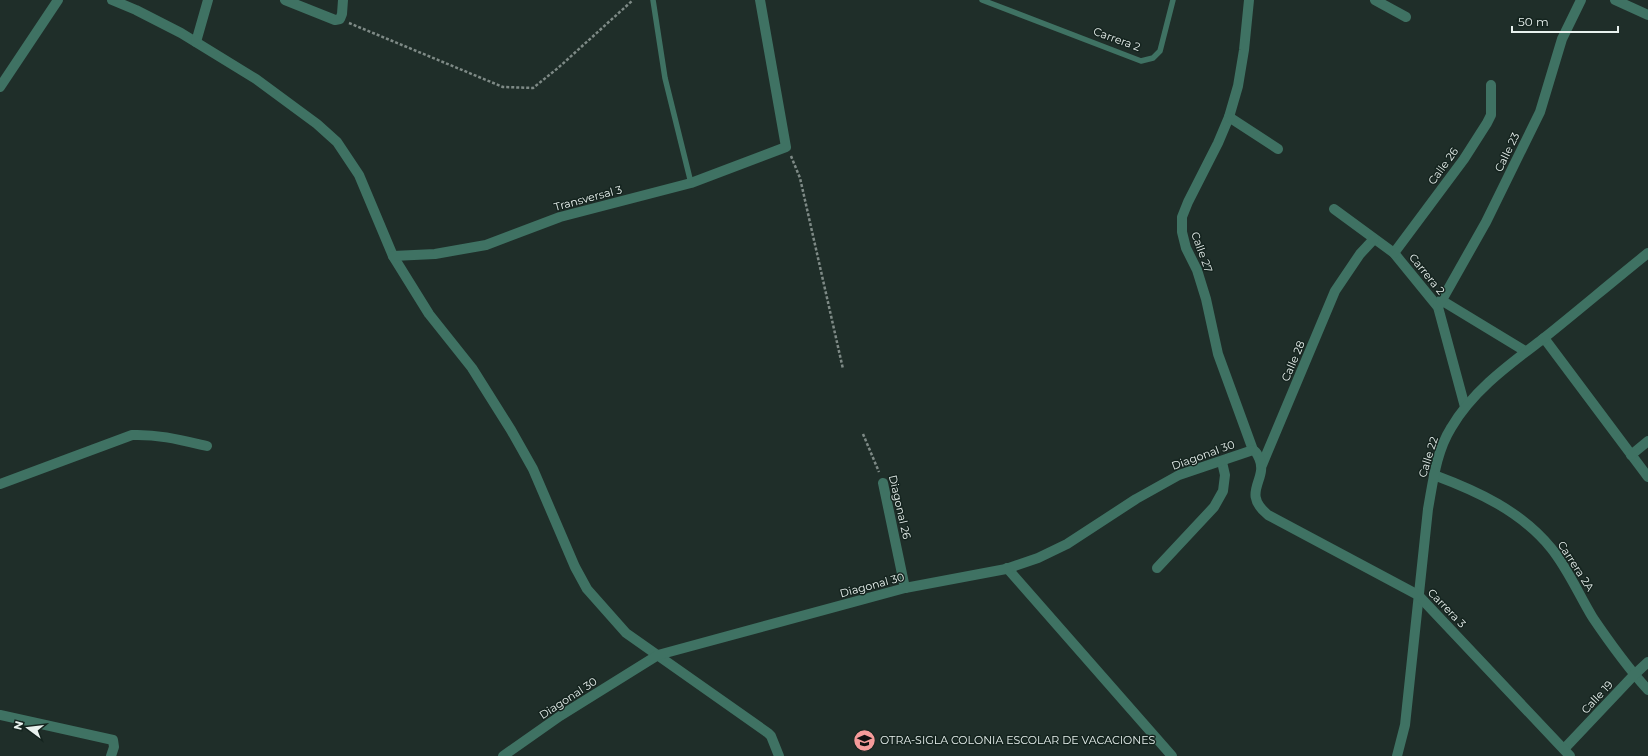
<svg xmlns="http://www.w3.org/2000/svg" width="1648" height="756" font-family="Montserrat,sans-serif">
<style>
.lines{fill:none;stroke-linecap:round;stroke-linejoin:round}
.path{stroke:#7e8a86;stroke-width:2.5;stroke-dasharray:3 2;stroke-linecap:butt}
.service{stroke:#3f7263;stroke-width:5.5}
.minor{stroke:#3f7263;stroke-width:10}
.tertiary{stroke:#3f7263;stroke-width:10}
.labels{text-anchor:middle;stroke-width:3;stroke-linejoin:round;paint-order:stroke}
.street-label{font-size:11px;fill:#e8f1ee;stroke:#15241f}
.poi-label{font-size:11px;fill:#e8f1ee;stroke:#15241f;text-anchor:start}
</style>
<rect width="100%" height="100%" fill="#1f2e29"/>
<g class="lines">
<!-- path -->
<g class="path">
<polyline points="349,23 503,87 533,88 558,68 633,0"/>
<polyline points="791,156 800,178 843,369"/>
<polyline points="863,434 879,472"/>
</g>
<!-- service -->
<g class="service">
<polyline points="653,0 665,78 691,183"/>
<polyline points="982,0 1141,61 1153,58 1160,51 1173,0"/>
</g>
<!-- minor -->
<g class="minor">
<polyline points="112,0 136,10 181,33 256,79 317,124 337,142 359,175 393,256 429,314 472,368 511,430 533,469 575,567 587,589 626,633 768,733 771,736 779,756"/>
<polyline points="285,0 335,20 340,19 342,14 343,0"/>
<polyline points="1249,0 1244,50 1238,86 1229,117 1218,143 1188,202 1182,217 1182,232 1186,248 1197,270 1206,299 1218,354 1253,450"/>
<polyline points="1375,0 1406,17"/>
<polyline points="1615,0 1648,15"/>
<polyline points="196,42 208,0"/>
<polyline points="0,87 58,0"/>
<polyline points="1229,117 1278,149"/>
<polyline points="1334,209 1394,253 1438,307 1465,407"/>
<polyline points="1394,253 1464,159 1487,123 1491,115 1491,85"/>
<polyline points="393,256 435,254 486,245 560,217 691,183 786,147 760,0"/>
<polyline points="1441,300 1525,351"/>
<polyline points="1438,307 1486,222 1540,112 1562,39 1581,0"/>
<polyline points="1544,338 1648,477"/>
<polyline points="1631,455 1648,441"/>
<polyline points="1262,465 1335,291 1360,254 1374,239"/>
<path d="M1434 475C1477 491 1521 511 1551 548 1568 569 1579 595 1593 618 1610 643 1628 668 1648 690"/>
<polyline points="883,483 905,588"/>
<path d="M0 484 132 435C158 434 181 440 207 446"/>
<polyline points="1007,568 1172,756"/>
<polyline points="1157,568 1214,507 1223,491 1225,475 1222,462"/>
<polyline points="0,715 113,740 114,747 111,756"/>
<polyline points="1564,749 1634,675 1648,662"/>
<path d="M1397 756 1405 725 1428 509C1433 482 1436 452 1451 428 1473 390 1510 364 1544 338 1579 310 1613 281 1648 253"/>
</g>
<!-- tertiary -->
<path class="tertiary" d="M503 756 560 716 658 655 905 588 1006 569 1038 558 1067 544 1136 499 1179 475 1253 450C1257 452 1257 454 1259 458 1269 480 1240 492 1268 515L1418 595 1570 756"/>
</g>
<!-- icons -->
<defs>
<symbol id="school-disc" viewBox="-11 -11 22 22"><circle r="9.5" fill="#f59b9a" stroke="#15241f"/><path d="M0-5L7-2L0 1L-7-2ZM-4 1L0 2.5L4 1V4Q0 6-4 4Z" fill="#111"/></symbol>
</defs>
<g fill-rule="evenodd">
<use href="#school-disc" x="852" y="728" width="25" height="25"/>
</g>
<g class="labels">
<!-- street labels -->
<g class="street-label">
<text transform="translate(1117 39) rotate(20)" y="4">Carrera 2</text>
<text transform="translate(1507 152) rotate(-64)" y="4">Calle 23</text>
<text transform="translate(1443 166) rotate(-54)" y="4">Calle 26</text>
<text transform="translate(588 198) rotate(-15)" y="4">Transversal 3</text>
<text transform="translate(1202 252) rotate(70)" y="4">Calle 27</text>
<text transform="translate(1427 274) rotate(51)" y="4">Carrera 2</text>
<text transform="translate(1293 361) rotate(-67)" y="4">Calle 28</text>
<text transform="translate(1203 455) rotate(-20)" y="4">Diagonal 30</text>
<text transform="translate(1428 457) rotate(-73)" y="4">Calle 22</text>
<text transform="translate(900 507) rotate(77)" y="4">Diagonal 26</text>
<text transform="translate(1576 566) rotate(57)" y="4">Carrera 2A</text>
<text transform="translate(872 585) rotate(-15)" y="4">Diagonal 30</text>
<text transform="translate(1447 608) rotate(46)" y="4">Carrera 3</text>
<text transform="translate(1597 697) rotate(-47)" y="4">Calle 19</text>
<text transform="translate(568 698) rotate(-33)" y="4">Diagonal 30</text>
</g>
<!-- poi labels -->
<g class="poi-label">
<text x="880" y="744">OTRA-SIGLA COLONIA ESCOLAR DE VACACIONES</text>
</g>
</g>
<!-- north arrow -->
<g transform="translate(28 728) rotate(285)" stroke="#15241f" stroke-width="3" paint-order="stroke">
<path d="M0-3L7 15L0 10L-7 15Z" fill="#e8f1ee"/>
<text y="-6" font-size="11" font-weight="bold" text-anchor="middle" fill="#e8f1ee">N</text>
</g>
<!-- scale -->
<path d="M1512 26v6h106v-6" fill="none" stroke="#e8f1ee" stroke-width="2"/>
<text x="1518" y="26" font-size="12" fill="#e8f1ee" stroke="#15241f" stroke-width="3" paint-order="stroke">50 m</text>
</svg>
